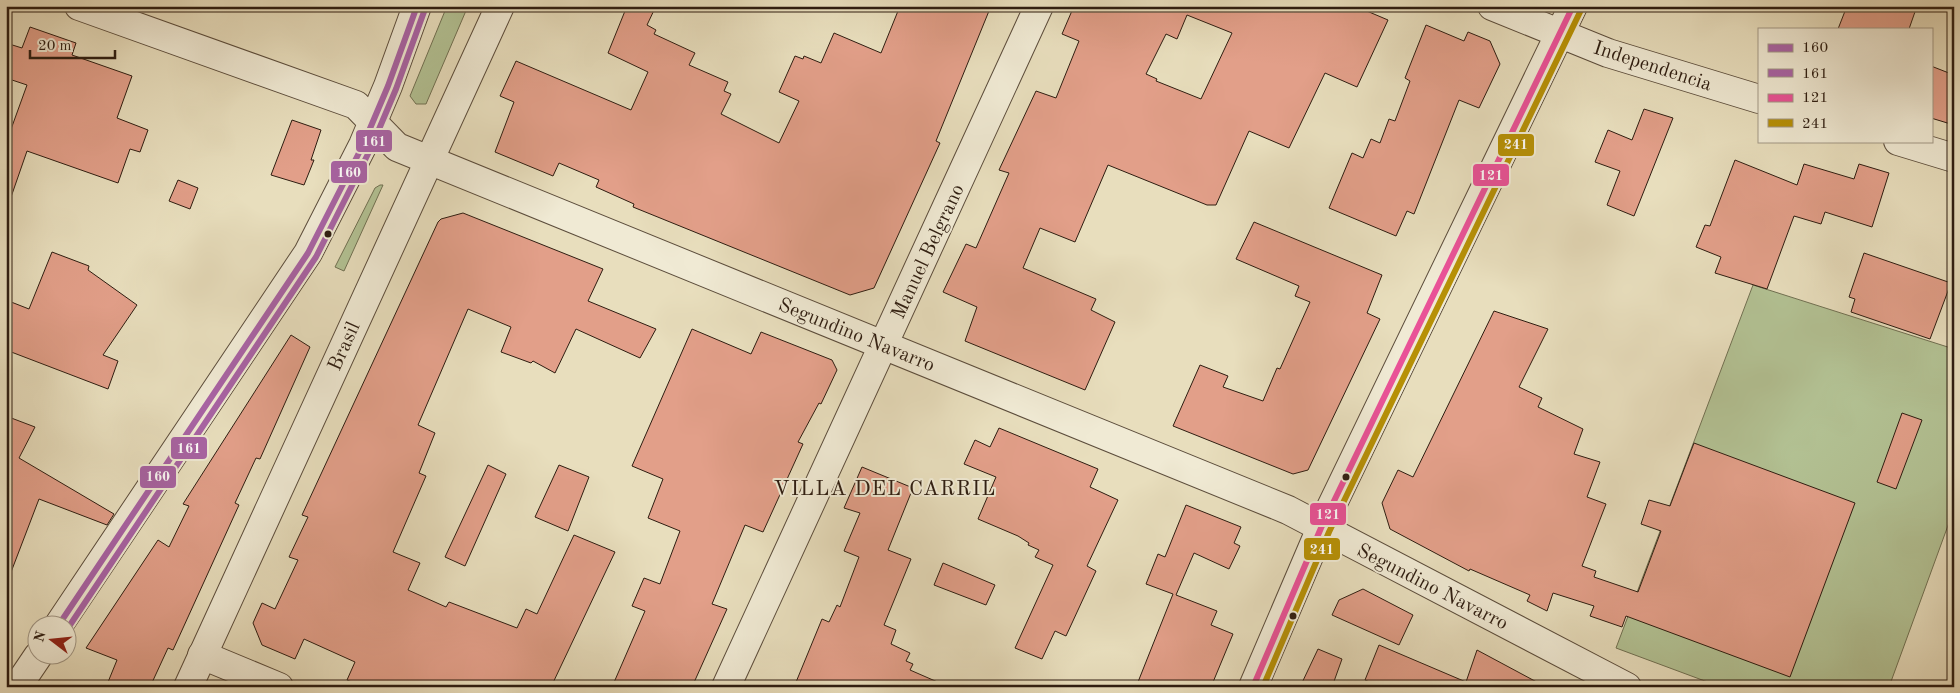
<svg xmlns="http://www.w3.org/2000/svg" width="1960" height="693" font-family="'Old Standard TT',serif">
<style>
.green{fill:#b3c294;stroke:#707052}
.building{fill:#e29f89;stroke:#2e1d11;fill-rule:evenodd}
.lines{fill:none;stroke-linecap:round;stroke-linejoin:round}
.minor-casing{stroke:#5c4d3c;stroke-width:30}
.minor{stroke:#f0ead4;stroke-width:28}
.bus-1-casing{stroke:#f0ead4;stroke-width:10}
.bus-2-casing{stroke:#f0ead4;stroke-width:10}
.bus-3-casing{stroke:#f0ead4;stroke-width:10}
.bus-4-casing{stroke:#f0ead4;stroke-width:10}
.bus-1{stroke:#a863a4;stroke-width:6}
.bus-2{stroke:#a863a4;stroke-width:6}
.bus-3{stroke:#e95297;stroke-width:6}
.bus-4{stroke:#b69006;stroke-width:6}
.bus-dot{fill:#2e1d11;stroke:#f0ead4;stroke-width:2}
.labels{text-anchor:middle;stroke-width:4;stroke-linejoin:round;paint-order:stroke}
.street-label{font-size:20px;fill:#2e1d11;stroke:#f0ead4}
.neighbourhood-label{font-size:21px;letter-spacing:1px;fill:#2e1d11;stroke:#f0ead4}
.line-badge{stroke:#f0ead4;stroke-width:2}
.badge-label{font-size:14px;text-anchor:middle;font-weight:bold;fill:#fff}
</style>
<rect width="100%" height="100%" fill="#e8debd"/>
<filter id="stains"><feTurbulence type="fractalNoise" baseFrequency=".004" numOctaves="4"/><feColorMatrix values="0 0 0 0 .2 0 0 0 0 .09 0 0 0 0 .02 0 0 0 .5 -.17"/></filter>
<radialGradient id="worn" r=".72"><stop offset=".6" stop-color="#630" stop-opacity="0"/><stop offset="1" stop-color="#630" stop-opacity=".3"/></radialGradient>
<!-- green -->
<g class="green">
<polygon points="447,6 468,6 426,104 416,104 410,96"/>
<polygon points="380,185 383,185 344,271 335,267 375,188"/>
<polygon points="1753,285 1954,349 1954,509 1889,687 1721,687 1616,648"/>
</g>
<!-- building -->
<g class="building">
<polygon points="627,6 656,6 647,25 656,30 654,34 695,53 689,65 728,82 724,91 731,94 721,114 779,143 799,101 779,92 795,56 803,59 804,56 821,63 834,33 881,53 900,6 991,6 936,141 940,143 874,288 850,295 633,207 634,204 596,187 599,180 559,163 553,176 495,152 514,102 500,96 516,61 631,110 648,72 608,53"/>
<path d="M1074 6H1355L1388 20 1357 87 1325 73 1289 148 1249 131 1216 205H1207L1108 165 1075 242 1040 228 1023 268 1096 299 1091 310 1115 322 1085 390 965 341 977 307 943 292 966 244 976 248 1009 173 999 170 1036 91 1056 98 1079 41 1062 34ZM1187 15 1232 33 1201 99 1156 81 1157 79 1146 74 1166 34 1177 39Z"/>
<polygon points="1847,6 1917,6 1909,29 1838,29"/>
<polygon points="1426,25 1464,41 1468,32 1490,41 1500,64 1479,108 1459,100 1414,214 1407,211 1396,236 1329,208 1352,153 1363,158 1371,139 1380,143 1389,119 1395,121 1410,81 1405,78"/>
<polygon points="30,27 76,43 72,55 132,76 117,118 148,130 140,152 130,149 118,183 27,151 10,200 6,200 6,143 27,85 6,78 6,43 22,48"/>
<polygon points="1931,66 1954,75 1954,125 1931,118"/>
<polygon points="1644,109 1673,118 1634,216 1607,205 1620,171 1595,162 1608,130 1632,140"/>
<polygon points="292,120 321,130 311,160 314,160 304,185 271,175"/>
<polygon points="1735,160 1797,185 1804,164 1854,179 1859,164 1889,173 1872,227 1825,212 1821,224 1794,216 1767,289 1715,273 1721,257 1696,247 1705,225 1710,226"/>
<polygon points="178,180 198,188 190,209 169,201"/>
<polygon points="463,213 603,269 588,301 656,329 640,358 576,329 555,373 533,361 531,363 501,352 511,327 468,309 418,425 435,433 419,473 426,476 393,552 420,563 408,590 446,607 449,602 517,628 526,609 537,614 574,535 615,552 551,687 364,687 347,680 355,662 304,639 295,659 262,645 253,623 262,603 275,609 298,560 289,557 308,517 302,515 438,222 441,219"/>
<polygon points="1254,222 1382,275 1367,313 1380,319 1308,470 1293,474 1173,426 1200,365 1228,376 1223,387 1263,401 1277,368 1280,369 1310,302 1295,296 1299,286 1236,259"/>
<polygon points="52,252 89,266 88,270 137,305 103,355 118,361 108,389 6,350 6,300 29,309"/>
<polygon points="1864,253 1951,283 1930,339 1851,312 1855,299 1849,297"/>
<polygon points="1494,311 1548,329 1519,387 1542,398 1538,407 1583,429 1574,454 1600,462 1587,497 1606,504 1582,566 1596,571 1594,577 1638,592 1661,531 1641,524 1649,500 1670,506 1694,443 1855,503 1790,677 1626,616 1622,627 1590,616 1594,606 1553,593 1547,611 1527,601 1530,595 1470,569 1469,571 1390,529 1382,503 1398,470 1413,477"/>
<polygon points="692,329 751,354 761,332 832,360 837,370 821,404 819,403 798,442 803,444 763,532 745,525 712,604 727,609 692,687 612,687 645,611 632,606 644,578 660,584 680,531 648,518 663,479 632,466"/>
<polygon points="291,335 310,347 260,459 256,458 235,503 239,505 173,650 168,648 150,687 106,687 117,660 86,648 158,540 169,547 189,506 183,504"/>
<polygon points="1902,413 1922,420 1896,489 1877,482"/>
<polygon points="6,416 35,427 19,458 114,514 107,525 39,499 8,580"/>
<polygon points="999,428 1098,469 1090,487 1118,500 1087,566 1096,571 1066,636 1055,631 1042,659 1015,648 1053,565 1035,557 1039,550 1028,545 1029,543 1018,536 978,519 996,477 964,464 975,440 990,447"/>
<polygon points="488,465 506,474 465,566 445,557"/>
<polygon points="559,465 589,477 568,531 535,517"/>
<polygon points="862,467 913,488 888,550 911,559 884,625 896,630 891,644 910,653 906,661 913,664 910,670 949,687 794,687 822,619 829,622 837,605 840,607 859,557 844,551 860,513 844,508"/>
<polygon points="1186,505 1241,527 1234,543 1240,546 1229,569 1194,553 1176,595 1217,611 1211,625 1233,634 1211,687 1136,687 1173,594 1146,584 1158,554 1165,557"/>
<polygon points="943,563 995,585 986,605 934,585"/>
<polygon points="1363,589 1413,615 1399,645 1332,615 1339,600"/>
<polygon points="1379,645 1466,682 1477,650 1546,687 1381,687 1365,680"/>
<polygon points="1318,649 1342,659 1332,687 1300,687"/>
</g>
<g class="lines">
<defs>
<g id="minor">
<polyline points="79,6 356,105 397,147 1288,510 1627,687"/>
<polyline points="1492,6 1608,53 1759,99"/>
<polyline points="1898,141 1954,158"/>
<polyline points="58,626 308,253 363,145 388,86 417,6"/>
<polyline points="202,655 279,687"/>
<polyline points="17,687 38,656"/>
<polyline points="188,687 500,6"/>
<polyline points="726,687 1039,6"/>
<polyline points="1253,687 1321,528 1573,6"/>
</g>
</defs>
<!-- minor casing -->
<use href="#minor" class="minor-casing"/>
<!-- minor -->
<use href="#minor" class="minor"/>
<defs>
<polyline id="bus-1" points="58,626 308,253 363,145 388,86 417,6"/>
<polyline id="bus-2" points="68,628 316,257 371,148 396,89 425,9"/>
<polyline id="bus-3" points="1253,687 1321,528 1573,6"/>
<polyline id="bus-4" points="1263,687 1329,532 1581,10"/>
</defs>
<!-- bus-1 casing -->
<use href="#bus-1" class="bus-1-casing"/>
<!-- bus-2 casing -->
<use href="#bus-2" class="bus-2-casing"/>
<!-- bus-3 casing -->
<use href="#bus-3" class="bus-3-casing"/>
<!-- bus-4 casing -->
<use href="#bus-4" class="bus-4-casing"/>
<!-- bus-1 -->
<use href="#bus-1" class="bus-1"/>
<!-- bus-2 -->
<use href="#bus-2" class="bus-2"/>
<!-- bus-3 -->
<use href="#bus-3" class="bus-3"/>
<!-- bus-4 -->
<use href="#bus-4" class="bus-4"/>
</g>
<!-- markers -->
<g class="bus-dot">
<circle cx="328" cy="234" r="4.5"/>
<circle cx="1346" cy="477" r="4.5"/>
<circle cx="1293" cy="616" r="4.5"/>
</g>
<g class="labels">
<!-- street labels -->
<g class="street-label">
<text transform="translate(1653 65) rotate(18)" y="7">Independencia</text>
<text transform="translate(927 251) rotate(-65)" y="7">Manuel Belgrano</text>
<text transform="translate(857 334) rotate(22)" y="7">Segundino Navarro</text>
<text transform="translate(343 346) rotate(-66)" y="7">Brasil</text>
<text transform="translate(1433 586) rotate(27)" y="7">Segundino Navarro</text>
</g>
<!-- neighbourhood labels -->
<g class="neighbourhood-label">
<text x="885" y="495">VILLA DEL CARRIL</text>
</g>
</g>
<g class="line-badge">
<rect x="355" y="129" width="38" height="24" rx="5" fill="#a863a4"/>
<rect x="1497" y="133" width="38" height="24" rx="5" fill="#b69006"/>
<rect x="330" y="160" width="38" height="24" rx="5" fill="#a863a4"/>
<rect x="1472" y="163" width="38" height="24" rx="5" fill="#e95297"/>
<rect x="170" y="436" width="38" height="24" rx="5" fill="#a863a4"/>
<rect x="139" y="465" width="38" height="24" rx="5" fill="#a863a4"/>
<rect x="1309" y="502" width="38" height="24" rx="5" fill="#e95297"/>
<rect x="1303" y="537" width="38" height="24" rx="5" fill="#b69006"/>
</g>
<g class="badge-label">
<text x="374" y="146">161</text>
<text x="1516" y="149">241</text>
<text x="349" y="177">160</text>
<text x="1491" y="180">121</text>
<text x="189" y="453">161</text>
<text x="158" y="481">160</text>
<text x="1328" y="519">121</text>
<text x="1322" y="554">241</text>
</g>
<!-- margin -->
<rect width="1960" height="693" fill="none" stroke="#e8debd" stroke-width="25"/>
<rect x="8" y="8" width="1945" height="678" fill="none" stroke="#2e1d11" stroke-width="2.5"/>
<rect x="12" y="12" width="1935" height="668" fill="none" stroke="#2e1d11"/>
<!-- legend -->
<rect x="1758" y="28" width="175" height="115" fill="#f0ead4" stroke="#a29886"/>
<rect x="1768" y="44" width="25" height="8" fill="#a863a4" stroke="#a29886"/>
<text x="1802" y="52" font-size="15" fill="#2e1d11">160</text>
<rect x="1768" y="69" width="25" height="8" fill="#a863a4" stroke="#a29886"/>
<text x="1802" y="78" font-size="15" fill="#2e1d11">161</text>
<rect x="1768" y="94" width="25" height="8" fill="#e95297" stroke="#a29886"/>
<text x="1802" y="102" font-size="15" fill="#2e1d11">121</text>
<rect x="1768" y="119" width="25" height="8" fill="#b69006" stroke="#a29886"/>
<text x="1802" y="128" font-size="15" fill="#2e1d11">241</text>
<!-- north arrow -->
<g transform="translate(52 640) rotate(286)"><circle r="24" fill="#f0ead4" stroke="#a29886"/>
<path d="M0-4L9 19L0 12L-9 19Z" fill="#8f2418"/>
<text y="-8" font-size="14" font-weight="bold" text-anchor="middle" fill="#2e1d11">N</text>
</g>
<!-- scale -->
<path d="M30 50v8h85v-8" fill="none" stroke="#2e1d11" stroke-width="2.5"/>
<text x="38" y="50" font-size="15" fill="#2e1d11" stroke="#f0ead4" stroke-width="4" paint-order="stroke">20 m</text>
<rect width="100%" height="100%" filter="url(#stains)"/>
<rect width="100%" height="100%" fill="url(#worn)"/>
</svg>
